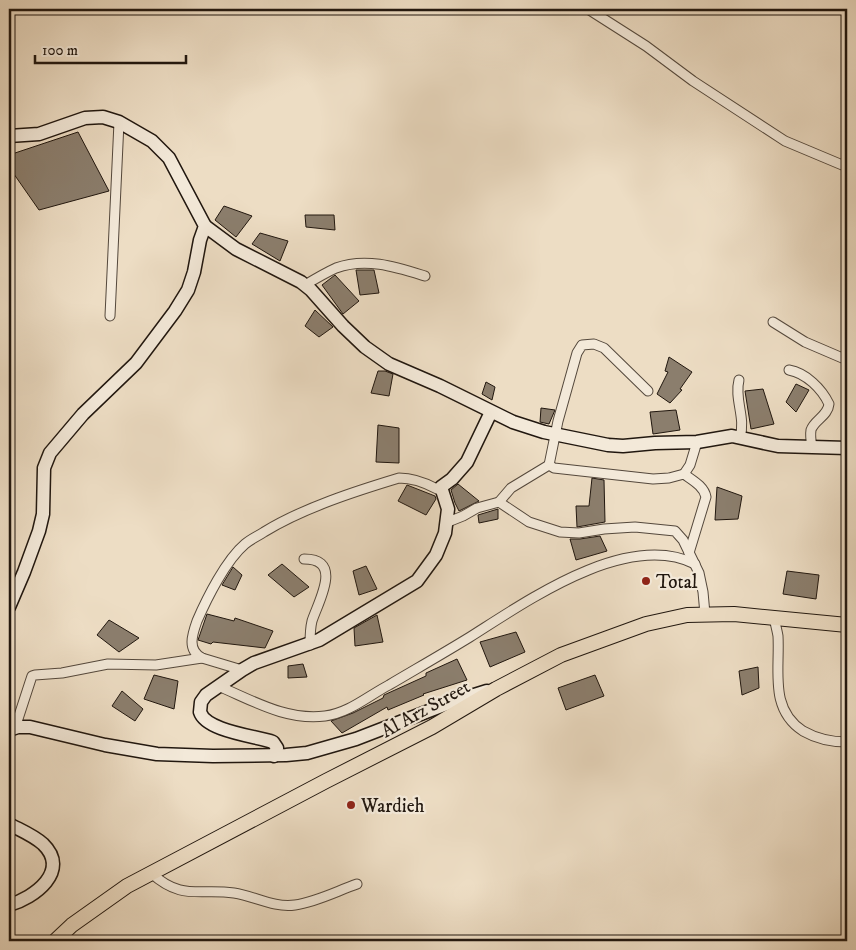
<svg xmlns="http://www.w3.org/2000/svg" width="856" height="950" font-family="'IM FELL DW Pica',serif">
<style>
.building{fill:#8b7e6d;stroke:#21170f}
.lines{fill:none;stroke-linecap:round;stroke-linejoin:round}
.street-casing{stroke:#54483c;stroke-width:11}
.secondary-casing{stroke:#21170f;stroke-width:15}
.primary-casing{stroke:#21170f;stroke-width:16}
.street{stroke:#f3e9d9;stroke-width:9}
.secondary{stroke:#f3e9d9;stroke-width:12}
.primary{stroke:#edddc4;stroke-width:14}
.poi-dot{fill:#8f2418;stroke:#f3e9d9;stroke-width:2}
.labels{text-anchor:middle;stroke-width:4.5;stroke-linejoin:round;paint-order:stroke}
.poi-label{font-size:19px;fill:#21170f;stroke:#f3e9d9;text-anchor:start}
.street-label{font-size:19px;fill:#21170f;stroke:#f3e9d9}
</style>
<rect width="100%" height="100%" fill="#edddc4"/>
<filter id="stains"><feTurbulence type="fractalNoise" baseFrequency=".004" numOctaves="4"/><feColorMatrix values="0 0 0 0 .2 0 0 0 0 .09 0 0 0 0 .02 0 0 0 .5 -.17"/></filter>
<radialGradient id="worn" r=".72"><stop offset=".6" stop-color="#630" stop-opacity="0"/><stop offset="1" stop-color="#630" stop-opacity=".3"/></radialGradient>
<!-- building -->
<g class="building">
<polygon points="78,132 109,191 39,210 9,167 9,155"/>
<polygon points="224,206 252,216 236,237 215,220"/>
<polygon points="305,215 334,215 335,230 306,227"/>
<polygon points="260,233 288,241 280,261 252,244"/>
<polygon points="356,270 374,270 379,293 360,295"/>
<polygon points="335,275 359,301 343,314 322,285"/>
<polygon points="315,310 333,327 319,337 305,326"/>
<polygon points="669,357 692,372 680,389 682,390 670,403 657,394 668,372 665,371"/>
<polygon points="378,371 385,371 393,374 389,396 371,393"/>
<polygon points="486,382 495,387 492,400 482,394"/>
<polygon points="796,384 809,390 796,412 786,402"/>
<polygon points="763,389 774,424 751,429 745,391"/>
<polygon points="541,408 555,410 549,424 540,422"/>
<polygon points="676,410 680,430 653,434 650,412"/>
<polygon points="378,425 399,428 399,463 376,462"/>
<polygon points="592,478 604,480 605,522 577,527 576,506 589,506"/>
<polygon points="458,484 479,501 459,511 455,503 451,490"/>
<polygon points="407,485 435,496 436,499 426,515 398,501"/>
<polygon points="717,487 742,496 738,519 715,520"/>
<polygon points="498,509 498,519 479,523 478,515"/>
<polygon points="600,536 607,551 576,560 570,539 580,539"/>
<polygon points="282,564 309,587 294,597 268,575"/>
<polygon points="366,566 377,589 359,595 353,571"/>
<polygon points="233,567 242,575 235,590 222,585"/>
<polygon points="787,571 819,575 816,599 783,594"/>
<polygon points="207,614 234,621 235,618 273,631 265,648 213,642 211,644 198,640"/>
<polygon points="377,615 383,642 355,646 354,628"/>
<polygon points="109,620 139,638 119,652 97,635"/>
<polygon points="516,632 525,652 490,667 480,642"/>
<polygon points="457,659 467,680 423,694 424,695 388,710 387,707 342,733 331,721 353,713 383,698 384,695 426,676 426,673"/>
<polygon points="303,664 307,677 288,678 288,666"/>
<polygon points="758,667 759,688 742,695 739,671"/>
<polygon points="154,675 178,681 174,709 144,699"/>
<polygon points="595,675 604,696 566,710 558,688"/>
<polygon points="122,691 143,709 135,721 112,706"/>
</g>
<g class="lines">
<defs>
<g id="street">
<polyline points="588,9 646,46 693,81 785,141 847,167"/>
<path d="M305 285C315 279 325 273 336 268 366 257 396 267 425 276"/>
<polyline points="110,316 119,122"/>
<polyline points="773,322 805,342 847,360"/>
<path d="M789 370C806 373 822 389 829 404 828 416 814 420 811 430 810 436 811 441 812 447"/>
<path d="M739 380C734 399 746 418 740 437"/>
<polyline points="549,465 558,421 577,353 582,345 594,344 604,348 648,391"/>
<polyline points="684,474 690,465 697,442"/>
<polyline points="499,502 529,522 560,532 579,533 604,529 635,527 675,531 683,540 699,573 703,592 705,614"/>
<path d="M448 522 463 516 477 508 499 502 511 488 549 465 554 468 653 479 669 478 684 474C692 480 704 486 706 497L689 553"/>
<path d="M304 559C344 559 318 602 312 621 310 629 310 637 310 645"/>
<path d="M774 617C775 623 777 630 778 636 780 670 769 709 803 731 817 739 831 742 847 742"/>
<path d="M242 670 202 658C187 650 192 635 197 621 207 598 226 560 245 544 251 539 258 536 264 532 303 508 356 491 399 478 413 478 424 482 437 489L441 487"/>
<path d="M218 686C252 700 286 721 325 716 349 713 368 696 389 685 416 669 444 653 470 637 527 601 627 530 695 564"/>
<polyline points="15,728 30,682 32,676 35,675 62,673 108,664 156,665 202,658"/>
<path d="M151 873C182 901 199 888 234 893 255 896 273 908 295 905 316 902 337 891 357 884"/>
</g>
<g id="secondary">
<polyline points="9,136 39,134 85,118 103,117 119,122 152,141 169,158 205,226 200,240 194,272 188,290 175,311 136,363 83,414 50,453 44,468 43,514 39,531 24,572 9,607"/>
<polyline points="205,226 236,249 301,282 311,290 343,326 365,347 389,364 440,386 513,422 544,432 608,445 623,446 655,443 697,442 732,436 778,446 847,448"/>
<polyline points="9,730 18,727 30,727 105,745 157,754 213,756 286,755 307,753 356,739 452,702 487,691"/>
<path d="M274 756 277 748 273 742C255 736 206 731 200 712L201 702 206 695 242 670 254 663 319 640 417 581 436 555 445 533 448 509 441 487 452 479 467 462 491 412"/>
<path d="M9 824C20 830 33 835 43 844 71 871 34 898 9 905"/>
</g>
<polyline id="primary" points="55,941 72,925 127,886 326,781 432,727 496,689 561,655 646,624 687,615 734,614 847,625"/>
</defs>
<!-- street casing -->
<use href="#street" class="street-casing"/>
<!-- secondary casing -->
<use href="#secondary" class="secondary-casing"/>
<!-- primary casing -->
<use href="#primary" class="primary-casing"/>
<!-- street -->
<use href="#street" class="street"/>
<!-- secondary -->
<use href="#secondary" class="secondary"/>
<!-- primary -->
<use href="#primary" class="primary"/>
</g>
<!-- markers -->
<g class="poi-dot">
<circle cx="646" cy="581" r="5"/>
<circle cx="351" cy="805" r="5"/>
</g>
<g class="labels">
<!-- poi labels -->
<g class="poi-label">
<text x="656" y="588">Total</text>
<text x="361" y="812">Wardieh</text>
</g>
<!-- street labels -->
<g class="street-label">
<text transform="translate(425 708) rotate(-29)" y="7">Al Arz Street</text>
</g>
</g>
<!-- margin -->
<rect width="856" height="950" fill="none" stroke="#edddc4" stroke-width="30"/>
<rect x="10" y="10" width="836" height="930" fill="none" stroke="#21170f" stroke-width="2.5"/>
<rect x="15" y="15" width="826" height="920" fill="none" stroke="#21170f"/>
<!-- scale -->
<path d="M35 55v8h151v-8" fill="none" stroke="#21170f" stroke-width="2.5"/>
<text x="42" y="55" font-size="15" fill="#21170f" stroke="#f3e9d9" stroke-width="4" paint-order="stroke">100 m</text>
<rect width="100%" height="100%" filter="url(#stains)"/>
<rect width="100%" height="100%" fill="url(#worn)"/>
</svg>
